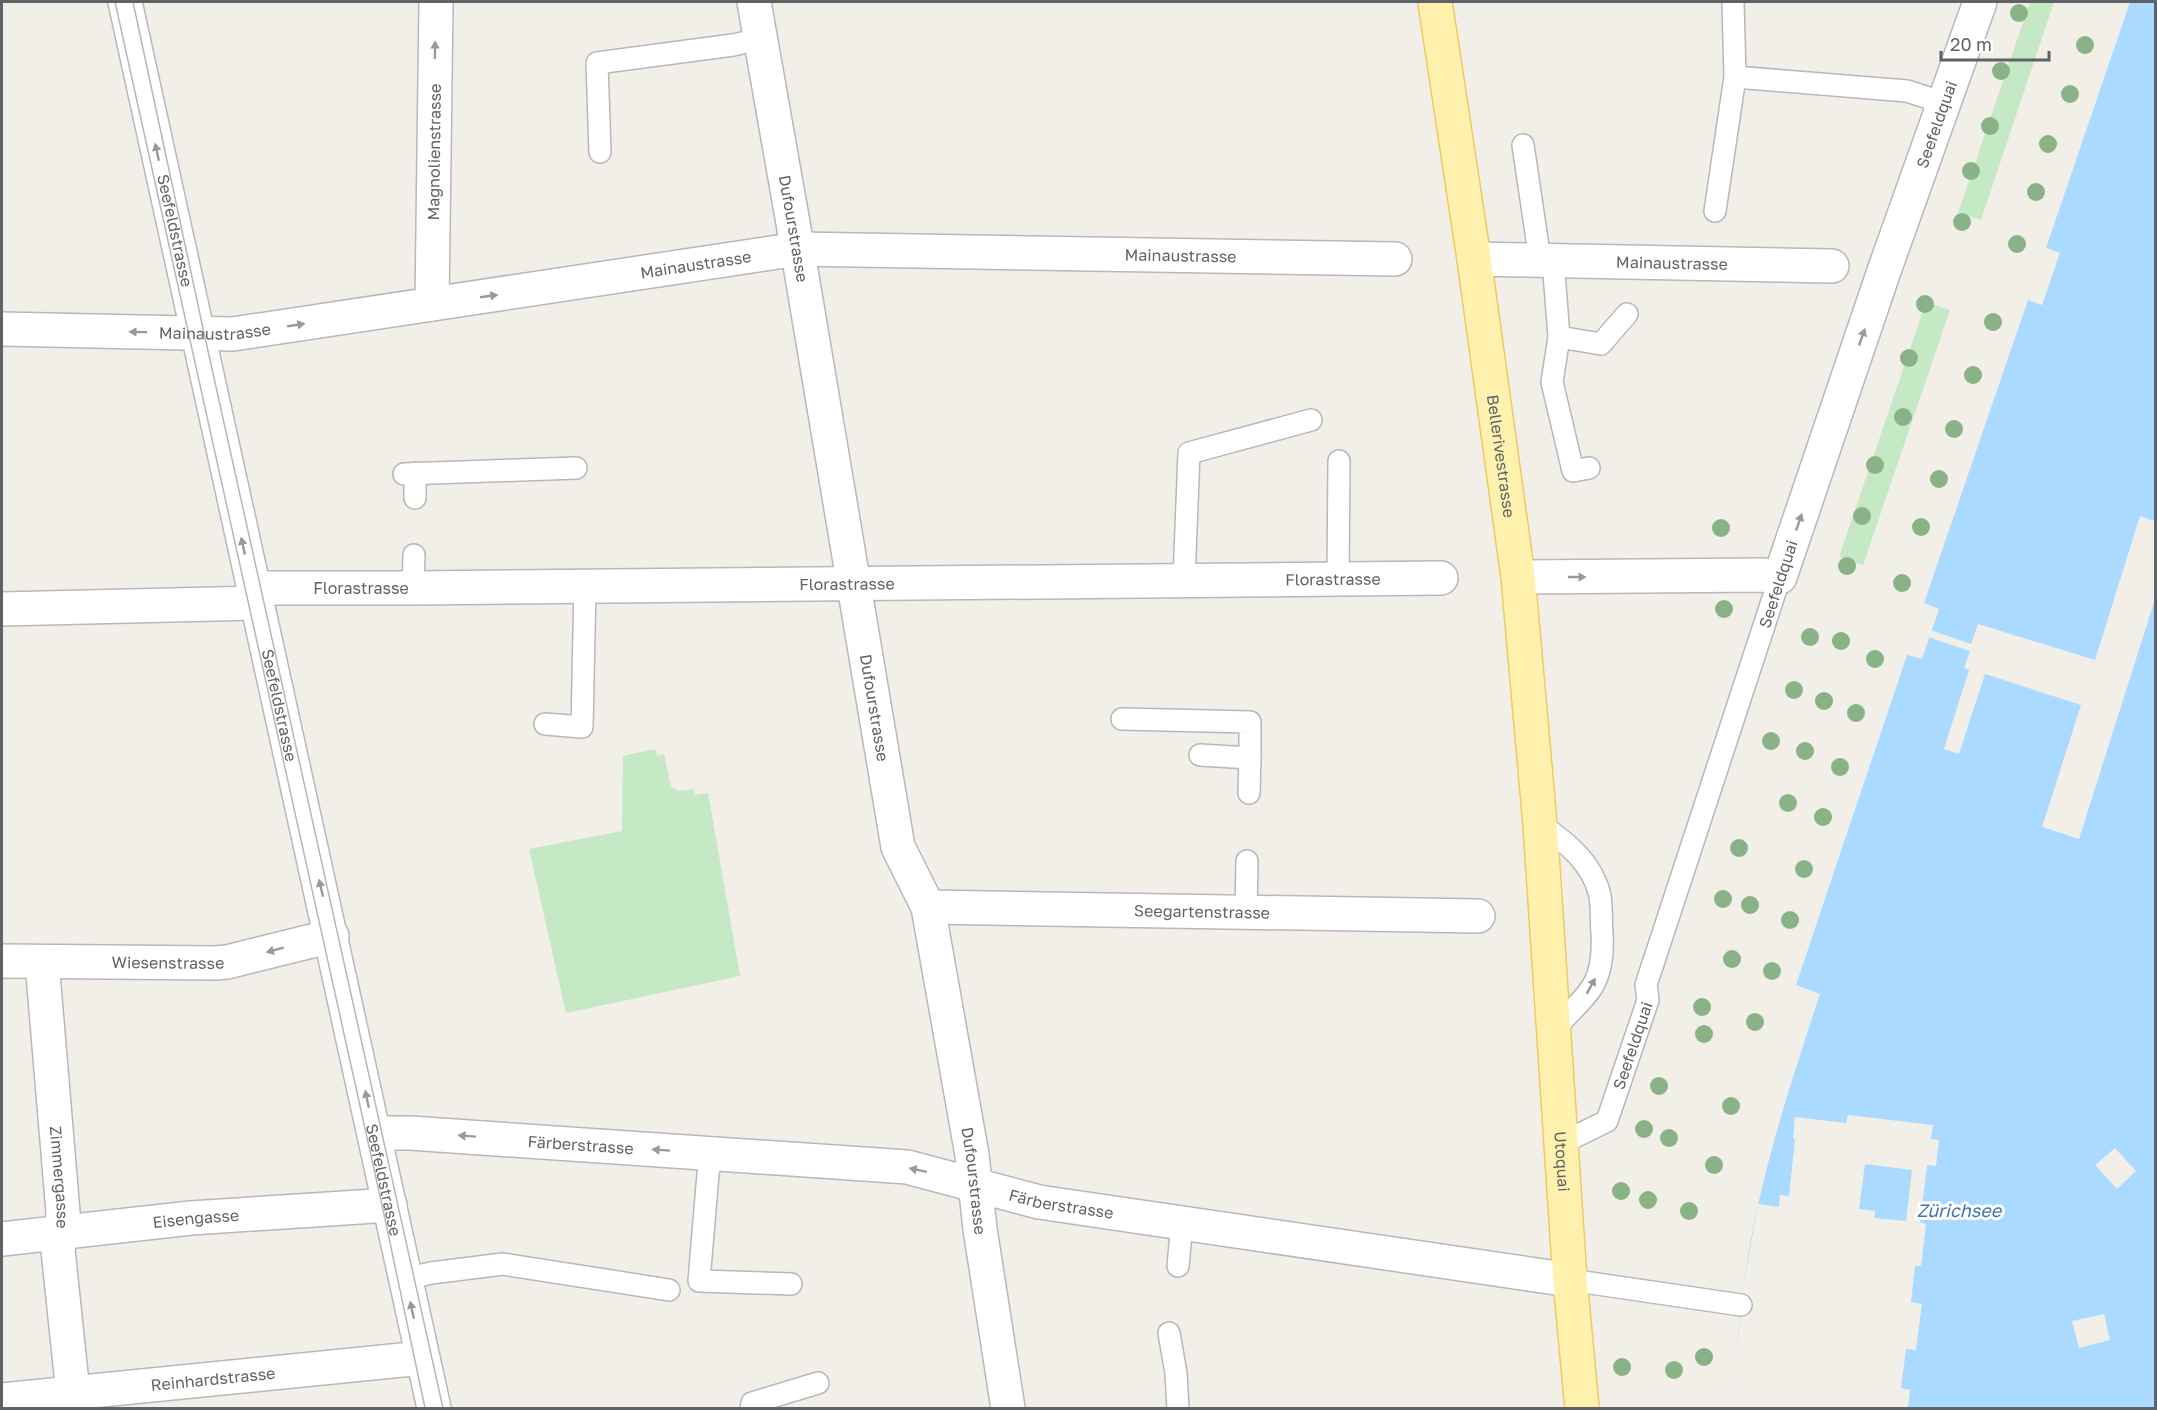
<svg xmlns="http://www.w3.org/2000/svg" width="2157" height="1410" font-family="'Golos Text',sans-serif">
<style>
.green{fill:#c5e8c5}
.water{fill:#aadaff}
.pier{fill:#f1efe8;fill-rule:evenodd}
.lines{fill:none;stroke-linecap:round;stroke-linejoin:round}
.service-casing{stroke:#b5b8bc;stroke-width:24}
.minor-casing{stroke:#b5b8bc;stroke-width:36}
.primary-casing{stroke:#f2c960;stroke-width:36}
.service{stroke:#fff;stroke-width:21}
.minor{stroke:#fff;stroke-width:33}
.primary{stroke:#fff2af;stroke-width:33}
.tram{stroke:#b6b7b8;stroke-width:1.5}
.tree{fill:#89b387}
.oneway{fill:#979a9d}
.labels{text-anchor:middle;stroke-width:6;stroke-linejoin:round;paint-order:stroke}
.street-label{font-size:16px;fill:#5f6368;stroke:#fff}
.water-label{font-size:18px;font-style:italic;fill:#4174aa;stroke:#fff}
</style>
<rect width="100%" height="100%" fill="#f1efe8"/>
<!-- green -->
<g class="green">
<polygon points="2030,2 2054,2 1981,220 1958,213"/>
<polygon points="1926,302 1950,310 1863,565 1839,557"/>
<polygon points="655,749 657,756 664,754 671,787 678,791 694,789 695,795 708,793 740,976 566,1013 529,849 622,831 623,756"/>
</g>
<!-- water -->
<path class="water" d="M2130 2H2155V1408H1734C1736 1340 1743 1271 1758 1205 1774 1133 1797 1064 1820 994L1796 985 1907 655 1922 659 1939 609 1924 603 2028 300 2042 305 2060 253 2046 248Z"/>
<!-- pier -->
<g class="pier">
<polygon points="2140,516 2155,521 2155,599 2079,839 2042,827 2081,705 1985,674 1959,754 1944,749 1969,670 1964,668 1970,651 1928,637 1930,630 1971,644 1978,624 2095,660"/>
<path d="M1848 1115 1933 1125 1931 1139 1939 1140 1936 1166 1927 1165 1920 1222 1926 1224 1921 1266H1915L1911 1302 1922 1304 1916 1350 1906 1349 1901 1388 1910 1390 1908 1408H1734L1735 1368 1743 1288 1758 1204 1779 1207 1780 1195 1789 1196 1795 1139H1793L1795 1117 1846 1123ZM1865 1164 1912 1170 1906 1221 1875 1218V1211L1859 1209Z"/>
<polygon points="2115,1148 2136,1171 2117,1189 2095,1165"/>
<polygon points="2104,1314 2110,1340 2079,1348 2072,1321"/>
</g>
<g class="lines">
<defs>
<g id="service">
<polyline points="1733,2 1735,77 1907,91 1944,103"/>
<polyline points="1523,145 1540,260"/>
<polyline points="600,152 597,63 733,45 760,39"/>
<polyline points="1715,211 1735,77"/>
<polyline points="1553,260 1559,337 1552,382 1573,471 1589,468"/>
<polyline points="1559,337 1601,344 1627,314"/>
<polyline points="404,474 576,468"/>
<polyline points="415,498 415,473"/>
<polyline points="1338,579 1339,461"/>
<polyline points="1184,580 1189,453 1311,420"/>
<polyline points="413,588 414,555"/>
<polyline points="1122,719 1250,722 1250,758 1200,755"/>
<polyline points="545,724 582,727 585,585"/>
<polyline points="1249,793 1250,758"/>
<path d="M1540 824C1566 842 1593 863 1600 896 1602 908 1601 921 1602 933 1603 951 1602 974 1590 990 1580 1004 1565 1017 1553 1030"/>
<polyline points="1246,912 1247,861"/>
<path id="s1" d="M1560 1144 1607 1121 1648 1000 1646 985 1780 577"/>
<polyline points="712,1153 708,1174 699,1281 791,1284"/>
<polyline points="1178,1266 1182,1223"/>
<polyline points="406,1279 431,1273 503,1264 669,1290"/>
<polyline points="1570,1280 1741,1305"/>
<polyline points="1169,1333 1176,1373 1178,1408"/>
<polyline points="751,1408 752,1403 818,1383"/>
</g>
<g id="minor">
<path id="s2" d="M125 2 434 1408"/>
<path id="s3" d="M754 2 793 223 898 847 928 907 972 1155 980 1229 1008 1408"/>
<path id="s4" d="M1474 259 1832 266"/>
<path id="s5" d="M432 304 436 2"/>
<path id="s6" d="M2 329 233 334 798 249 1395 259"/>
<path id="s7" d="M1518 577 1762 575 1780 577 1884 271 1980 2"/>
<path id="s8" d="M253 588H413L1441 578"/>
<polyline points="2,609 256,603"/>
<path id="s9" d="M928 907 1478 916"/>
<path id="s10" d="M2 961 215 963 227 962 332 936"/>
<path id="s11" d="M42 962 63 1212 62 1232 58 1250 73 1393"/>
<path id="s12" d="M374 1133H410L907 1167 1039 1202 1570 1280"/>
<path id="s13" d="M2 1239 191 1218 390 1205"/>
<path id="s14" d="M2 1400 422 1358"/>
</g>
<g id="primary">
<path id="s15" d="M1435 2 1474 259 1518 577 1540 824 1570 1280 1582 1408"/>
</g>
</defs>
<!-- service casing -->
<use href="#service" class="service-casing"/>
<!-- minor casing -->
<use href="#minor" class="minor-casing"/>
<!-- primary casing -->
<use href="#primary" class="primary-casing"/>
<!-- service -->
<use href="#service" class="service"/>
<!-- minor -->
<use href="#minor" class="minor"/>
<!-- primary -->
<use href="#primary" class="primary"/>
<!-- tram -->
<g class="tram">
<polyline points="115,2 382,1205 425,1408"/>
<polyline points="133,2 204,333 443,1408"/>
</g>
</g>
<!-- trees -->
<g class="tree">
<circle cx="2019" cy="13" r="9"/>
<circle cx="2085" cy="45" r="9"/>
<circle cx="2001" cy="71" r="9"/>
<circle cx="2070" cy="94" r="9"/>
<circle cx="1990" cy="126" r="9"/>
<circle cx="2048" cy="144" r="9"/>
<circle cx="1971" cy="171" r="9"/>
<circle cx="2036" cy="192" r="9"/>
<circle cx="1962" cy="222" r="9"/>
<circle cx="2017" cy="244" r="9"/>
<circle cx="1925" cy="304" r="9"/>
<circle cx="1993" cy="322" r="9"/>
<circle cx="1909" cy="358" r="9"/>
<circle cx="1973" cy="375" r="9"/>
<circle cx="1903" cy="417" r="9"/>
<circle cx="1954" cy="429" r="9"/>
<circle cx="1875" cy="465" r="9"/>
<circle cx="1939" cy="479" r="9"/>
<circle cx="1862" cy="516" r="9"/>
<circle cx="1921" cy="527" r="9"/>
<circle cx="1721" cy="528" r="9"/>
<circle cx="1847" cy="566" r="9"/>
<circle cx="1902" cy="583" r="9"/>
<circle cx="1724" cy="609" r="9"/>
<circle cx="1810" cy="637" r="9"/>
<circle cx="1841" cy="641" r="9"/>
<circle cx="1875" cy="659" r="9"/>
<circle cx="1794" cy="690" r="9"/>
<circle cx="1824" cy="701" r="9"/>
<circle cx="1856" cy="713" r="9"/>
<circle cx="1771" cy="741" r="9"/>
<circle cx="1805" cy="751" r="9"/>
<circle cx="1840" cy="767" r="9"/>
<circle cx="1788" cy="803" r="9"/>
<circle cx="1823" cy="817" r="9"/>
<circle cx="1739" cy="848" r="9"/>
<circle cx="1804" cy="869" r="9"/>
<circle cx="1723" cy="899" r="9"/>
<circle cx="1750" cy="905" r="9"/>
<circle cx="1790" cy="920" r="9"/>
<circle cx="1732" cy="959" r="9"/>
<circle cx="1772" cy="971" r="9"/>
<circle cx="1702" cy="1007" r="9"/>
<circle cx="1755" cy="1022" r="9"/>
<circle cx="1704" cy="1034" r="9"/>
<circle cx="1659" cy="1086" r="9"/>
<circle cx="1731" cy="1106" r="9"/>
<circle cx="1644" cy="1129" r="9"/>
<circle cx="1669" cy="1138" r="9"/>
<circle cx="1714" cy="1165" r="9"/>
<circle cx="1621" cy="1191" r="9"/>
<circle cx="1648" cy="1200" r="9"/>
<circle cx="1689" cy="1211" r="9"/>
<circle cx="1704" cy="1357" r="9"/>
<circle cx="1622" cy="1367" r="9"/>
<circle cx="1674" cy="1370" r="9"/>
</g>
<!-- one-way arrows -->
<defs><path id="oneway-solid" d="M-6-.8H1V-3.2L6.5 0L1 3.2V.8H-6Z" transform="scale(1.5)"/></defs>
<g class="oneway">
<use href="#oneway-solid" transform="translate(435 50) rotate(-89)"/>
<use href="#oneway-solid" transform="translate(157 152) rotate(-102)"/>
<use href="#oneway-solid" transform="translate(489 296) rotate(-8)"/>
<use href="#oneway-solid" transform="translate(296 325) rotate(-9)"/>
<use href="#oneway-solid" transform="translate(138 332) rotate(-179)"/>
<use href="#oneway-solid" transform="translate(1862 337) rotate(-71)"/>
<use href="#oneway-solid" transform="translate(1799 522) rotate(-71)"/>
<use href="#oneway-solid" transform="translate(243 546) rotate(-102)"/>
<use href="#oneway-solid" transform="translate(1577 577)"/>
<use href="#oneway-solid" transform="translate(321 888) rotate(-103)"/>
<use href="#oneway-solid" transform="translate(275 950) rotate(165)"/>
<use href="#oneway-solid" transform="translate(1591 986) rotate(-61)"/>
<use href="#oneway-solid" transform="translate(367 1099) rotate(-102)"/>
<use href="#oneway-solid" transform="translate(467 1136) rotate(-176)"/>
<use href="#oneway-solid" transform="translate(661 1150) rotate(-176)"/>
<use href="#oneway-solid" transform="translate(918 1170) rotate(-168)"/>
<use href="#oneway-solid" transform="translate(412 1310) rotate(-102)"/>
</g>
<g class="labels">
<!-- street labels -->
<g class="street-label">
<text dy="6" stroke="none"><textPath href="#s7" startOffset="741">Seefeldquai</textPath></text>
<text dy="6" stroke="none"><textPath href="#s5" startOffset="152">Magnolienstrasse</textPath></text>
<text dy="6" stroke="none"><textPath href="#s3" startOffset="230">Dufourstrasse</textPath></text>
<text dy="6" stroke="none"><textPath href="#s2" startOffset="234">Seefeldstrasse</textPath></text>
<text dy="6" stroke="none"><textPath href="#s6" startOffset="1185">Mainaustrasse</textPath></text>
<text dy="6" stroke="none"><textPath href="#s4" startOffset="198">Mainaustrasse</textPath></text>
<text dy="6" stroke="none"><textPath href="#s6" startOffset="699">Mainaustrasse</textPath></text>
<text dy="6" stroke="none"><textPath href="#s6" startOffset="213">Mainaustrasse</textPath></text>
<text dy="6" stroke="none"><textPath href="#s15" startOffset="459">Bellerivestrasse</textPath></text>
<text dy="6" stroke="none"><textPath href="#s8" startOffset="1080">Florastrasse</textPath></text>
<text dy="6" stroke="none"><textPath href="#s8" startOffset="594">Florastrasse</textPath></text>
<text transform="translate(1778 584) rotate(-72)" y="6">Seefeldquai</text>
<text dy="6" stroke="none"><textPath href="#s8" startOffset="108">Florastrasse</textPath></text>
<text dy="6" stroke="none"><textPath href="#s2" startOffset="720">Seefeldstrasse</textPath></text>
<text dy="6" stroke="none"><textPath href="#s3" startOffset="716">Dufourstrasse</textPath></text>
<text dy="6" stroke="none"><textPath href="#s9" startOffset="274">Seegartenstrasse</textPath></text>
<text dy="6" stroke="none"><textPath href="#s10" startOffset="166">Wiesenstrasse</textPath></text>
<text dy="6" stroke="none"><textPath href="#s1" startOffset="132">Seefeldquai</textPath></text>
<text dy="6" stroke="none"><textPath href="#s12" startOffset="207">Färberstrasse</textPath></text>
<text dy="6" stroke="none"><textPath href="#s15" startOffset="1167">Utoquai</textPath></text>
<text dy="6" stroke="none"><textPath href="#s11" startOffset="216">Zimmergasse</textPath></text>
<text dy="6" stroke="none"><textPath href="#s2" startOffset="1206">Seefeldstrasse</textPath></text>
<text dy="6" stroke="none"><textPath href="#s3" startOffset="1202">Dufourstrasse</textPath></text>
<text dy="6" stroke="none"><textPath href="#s12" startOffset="693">Färberstrasse</textPath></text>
<text dy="6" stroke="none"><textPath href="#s13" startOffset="195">Eisengasse</textPath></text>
<text dy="6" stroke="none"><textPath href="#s14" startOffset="212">Reinhardstrasse</textPath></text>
</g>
<!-- water labels -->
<g class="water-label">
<text x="1959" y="1217">Zürichsee</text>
</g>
</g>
<!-- border -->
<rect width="2157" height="1410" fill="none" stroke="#5f6368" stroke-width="6"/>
<!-- scale -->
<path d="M1941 51v9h108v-9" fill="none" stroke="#5f6368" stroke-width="3"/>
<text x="1950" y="51" font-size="18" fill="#5f6368" stroke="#ffffff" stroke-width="4.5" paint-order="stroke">20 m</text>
</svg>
